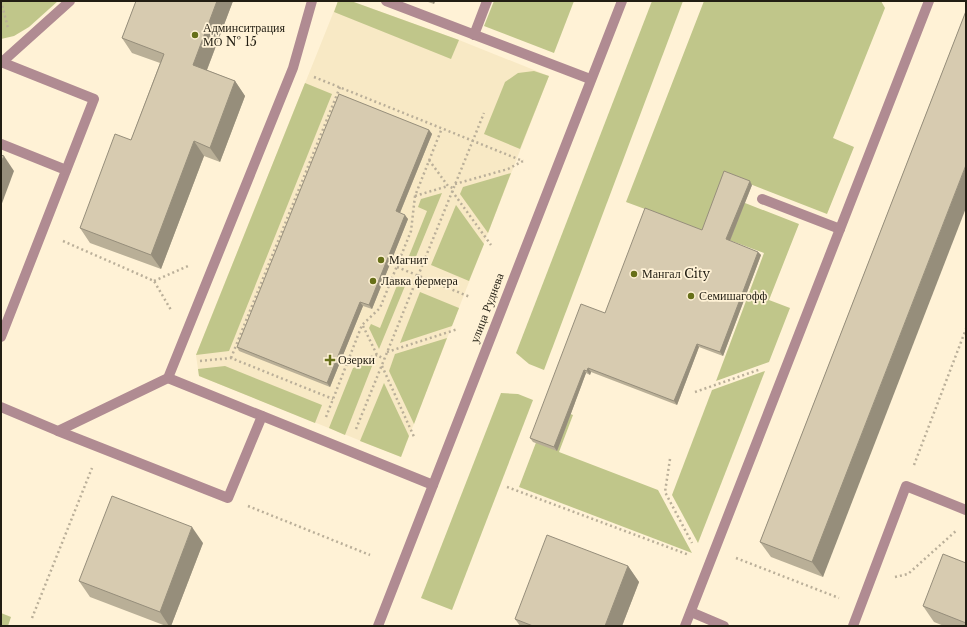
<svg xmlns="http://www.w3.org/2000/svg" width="967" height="627" font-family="'Libre Baskerville',serif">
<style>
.built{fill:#f8e9c5}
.green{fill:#c0c68a}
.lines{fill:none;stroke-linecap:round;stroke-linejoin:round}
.path{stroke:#baaf99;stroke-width:2.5;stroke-dasharray:2 3;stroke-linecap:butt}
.service{stroke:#b08b92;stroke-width:10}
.minor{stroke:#b08b92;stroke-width:10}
.wall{fill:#b9af97}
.shaded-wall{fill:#968e7b}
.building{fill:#d7cbb0;stroke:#968e7b}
.poi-dot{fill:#677019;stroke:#fff2d6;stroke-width:1.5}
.labels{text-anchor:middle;stroke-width:3.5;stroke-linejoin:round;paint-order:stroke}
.poi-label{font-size:12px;fill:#221e13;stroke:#fff2d6;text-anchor:start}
.street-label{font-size:12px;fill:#221e13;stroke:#fff2d6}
</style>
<rect width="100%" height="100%" fill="#fff2d6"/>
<!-- built -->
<polygon class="built" points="338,1 351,1 459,40 549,76 401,457 199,376 196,355"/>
<!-- green -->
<g class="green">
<polygon points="1,1 58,1 29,27 14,36 1,39"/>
<polygon points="338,1 351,1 459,40 451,59 334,12"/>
<polygon points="494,1 574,1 554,53 484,26"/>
<polygon points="652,1 683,1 544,370 529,364 516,353"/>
<polygon points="704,1 881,1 885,8 833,138 854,147 827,214 727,175 745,203 799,224 769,300 790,308 769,362 716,381 764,253 626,202"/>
<polygon points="534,71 549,76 520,149 484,134 505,82 518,73"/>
<polygon points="305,83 332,94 229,351 196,355"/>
<polygon points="511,173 488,233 460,194 463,187"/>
<polygon points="442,193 415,259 409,256 427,211 418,207 421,199"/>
<polygon points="456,205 484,244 469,281 431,265"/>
<polygon points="398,283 405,286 379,349 369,328 371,324 380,328"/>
<polygon points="420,292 459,308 452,326 400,343"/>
<polygon points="447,338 414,424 389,371 395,354"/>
<polygon points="374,361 345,435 329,428 353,368"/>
<polygon points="225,366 322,405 315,423 199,376 198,369"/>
<polygon points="765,371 698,543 672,495 712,390"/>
<polygon points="384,383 409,436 401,457 360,441"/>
<polygon points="501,393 518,394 533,400 452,610 421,598"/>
<polygon points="550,406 573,415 559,452 658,490 692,553 519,487"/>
<polygon points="1,613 11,617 8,626 1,626"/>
</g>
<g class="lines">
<!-- path -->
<g class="path">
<polyline points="1,1 8,28"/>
<polyline points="314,77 523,161"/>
<polyline points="429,160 448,186 453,188"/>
<polyline points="455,184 508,169 523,161"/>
<polyline points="452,191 491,245"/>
<polyline points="415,196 448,186"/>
<polyline points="63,241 154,281 171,310"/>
<polyline points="397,267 470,297"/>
<polyline points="154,281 188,266"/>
<polyline points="363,326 377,355 384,359"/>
<polyline points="387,352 458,329"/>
<polyline points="231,358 340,87"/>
<polyline points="200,361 231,358 333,399"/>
<polyline points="347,365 377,355"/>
<polyline points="382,366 415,439"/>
<polyline points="695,392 761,369"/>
<polyline points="326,417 362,325 380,308 411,231 415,196 442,128"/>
<polyline points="356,429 484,113"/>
<polyline points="670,459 665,492 692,543"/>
<polyline points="914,465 966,329"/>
<polyline points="507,487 689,555"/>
<polyline points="248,506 370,555"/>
<polyline points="736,558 839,598"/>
<polyline points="895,577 908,574 957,530"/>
<polyline points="32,618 92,468"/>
</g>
<!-- service -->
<g class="service">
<polyline points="386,1 590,79"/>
<polyline points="474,35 487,1"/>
<polyline points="1,62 94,99 1,337"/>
<polyline points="1,63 70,1"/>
<polyline points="1,144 66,170"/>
<polyline points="762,199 840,229"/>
<polyline points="168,378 433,485"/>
<polyline points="1,407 58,431 168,378 293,68 312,1"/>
<polyline points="58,431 228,498 262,416"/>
<polyline points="691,612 724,626"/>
<polyline points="685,626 929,1"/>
<polyline points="853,626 906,486 966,510"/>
</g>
<!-- minor -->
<polyline class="minor" points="378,626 622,1"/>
</g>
<!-- wall -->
<g class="wall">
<polygon points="136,1 233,1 207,70 235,81 245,96 220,162 204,156 161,269 90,243 80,228 131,140 160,63 132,53 122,38"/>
<polygon points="425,1 435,1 434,4"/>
<polygon points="966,11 823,577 771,557 760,542"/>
<polygon points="429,130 432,134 400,213 408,219 372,309 363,306 330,387 239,351 237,347"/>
<polygon points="752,185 730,241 758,252 761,255 723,356 699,347 677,405 591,372 590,375 586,373 557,451 533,442 530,438 605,313 702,230"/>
<polygon points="203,543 171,626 166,626 90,597 79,581"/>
<polygon points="966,563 966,626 944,626 934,622 923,606"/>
<polygon points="628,566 639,582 622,626 520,626 515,619"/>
</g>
<!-- shaded-wall -->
<g class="shaded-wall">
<polygon points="217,1 233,1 203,80 193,65"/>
<polygon points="432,1 435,1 434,4"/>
<polygon points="235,81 245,96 220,162 210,148"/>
<polygon points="429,130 432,134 399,215 396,211"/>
<polygon points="194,141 204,156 161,269 151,255"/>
<polygon points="4,156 14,171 1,206 1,162"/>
<polygon points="966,165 966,208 823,577 812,562"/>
<polygon points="750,181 752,185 729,243 726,239"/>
<polygon points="405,215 408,219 372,309 369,305"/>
<polygon points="758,252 761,255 723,356 720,352"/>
<polygon points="360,302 363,306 330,387 327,383"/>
<polygon points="697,344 699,347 677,405 674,401"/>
<polygon points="588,368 591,372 590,375 587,371"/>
<polygon points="584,370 586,373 557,451 554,447"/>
<polygon points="192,527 203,543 171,626 169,626 160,612"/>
<polygon points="628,566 639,582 622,626 605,626"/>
</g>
<!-- building -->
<g class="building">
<polygon points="136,1 217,1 193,65 235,81 210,148 194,141 151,255 80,228 115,134 131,140 164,54 122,38"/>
<polygon points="966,11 966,165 812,562 760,542"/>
<polygon points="339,94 429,130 396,211 405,215 369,305 360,302 327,383 237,347"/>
<polygon points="1,155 4,156 1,162"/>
<polygon points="724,171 750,181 726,239 758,252 720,352 697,344 674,401 588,368 587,371 584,370 554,447 530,438 581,304 605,313 645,208 702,230"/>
<polygon points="112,496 192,527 160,612 79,581"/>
<polygon points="547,535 628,566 605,626 533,626 515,619"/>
<polygon points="943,554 966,563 966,623 923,606"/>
</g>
<!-- markers -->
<g class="poi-dot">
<circle cx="195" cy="35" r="4"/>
<circle cx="381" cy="260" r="4"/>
<circle cx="634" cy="274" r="4"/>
<circle cx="373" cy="281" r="4"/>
<circle cx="691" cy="296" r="4"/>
<path d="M328 354h4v4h4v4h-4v4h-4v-4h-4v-4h4z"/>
</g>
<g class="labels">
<!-- poi labels -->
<g class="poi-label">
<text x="203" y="32">Админситрация<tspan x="203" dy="14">МО № 15</tspan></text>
<text x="389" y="264">Магнит</text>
<text x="642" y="278">Мангал City</text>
<text x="381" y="285">Лавка фермера</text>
<text x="699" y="300">Семишагофф</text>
<text x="338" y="364">Озерки</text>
</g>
<!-- street labels -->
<g class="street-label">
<text transform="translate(487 308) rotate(-69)" y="4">улица Руднева</text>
</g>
</g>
<!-- border -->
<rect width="967" height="627" fill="none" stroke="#221e13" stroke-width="4"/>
</svg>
